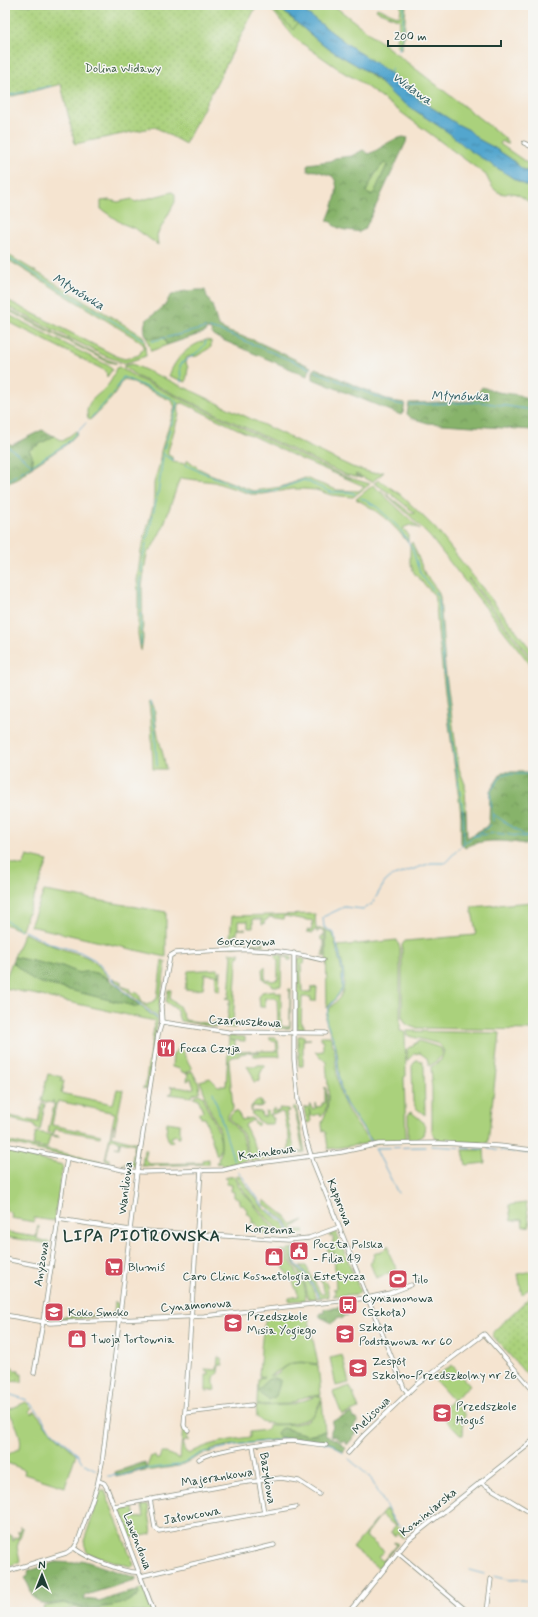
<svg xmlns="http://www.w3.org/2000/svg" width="538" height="1617" font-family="Mynerve,sans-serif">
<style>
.green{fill:#aad17b;stroke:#648758;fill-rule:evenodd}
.forest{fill:url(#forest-crowns);stroke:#537850;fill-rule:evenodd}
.park{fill:url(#park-dots);stroke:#648758}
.water{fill:url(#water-ripples);stroke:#397281}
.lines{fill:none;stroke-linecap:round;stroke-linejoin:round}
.stream{stroke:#53a6ce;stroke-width:1}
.minor-casing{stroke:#8a9082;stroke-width:5}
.tertiary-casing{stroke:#8a9082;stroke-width:5.5}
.secondary-casing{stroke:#8a9082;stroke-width:6}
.minor{stroke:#fff;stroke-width:3.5}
.tertiary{stroke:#fff;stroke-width:4}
.secondary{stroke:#fff;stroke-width:4.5}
.labels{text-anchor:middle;stroke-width:3;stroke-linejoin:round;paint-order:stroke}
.park-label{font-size:12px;fill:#3b5b42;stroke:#f6f6f2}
.street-label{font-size:12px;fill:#1f3d34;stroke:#f6f6f2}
.poi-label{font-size:12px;fill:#1f3d34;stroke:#f6f6f2;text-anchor:start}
.water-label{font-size:13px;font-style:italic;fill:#2f5c62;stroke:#f6f6f2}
.district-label{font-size:16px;font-weight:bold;letter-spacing:1px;fill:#1f3d34;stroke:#f6f6f2}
</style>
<defs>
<pattern id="forest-crowns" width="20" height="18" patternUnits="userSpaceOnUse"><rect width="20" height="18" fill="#87b36b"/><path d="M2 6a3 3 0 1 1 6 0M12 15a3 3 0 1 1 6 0" fill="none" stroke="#6e9359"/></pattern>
<pattern id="park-dots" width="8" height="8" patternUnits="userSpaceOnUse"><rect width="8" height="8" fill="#aad17b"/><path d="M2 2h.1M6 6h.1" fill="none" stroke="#92b46b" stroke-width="1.8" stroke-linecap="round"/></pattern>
<pattern id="water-ripples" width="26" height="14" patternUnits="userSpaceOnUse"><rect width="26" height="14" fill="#53a6ce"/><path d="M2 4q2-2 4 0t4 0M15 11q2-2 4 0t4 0" fill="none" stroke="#4488a8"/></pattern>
</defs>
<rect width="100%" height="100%" fill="#f6f6f2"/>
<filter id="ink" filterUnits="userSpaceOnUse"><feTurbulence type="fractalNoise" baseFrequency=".025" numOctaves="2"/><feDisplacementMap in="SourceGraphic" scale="8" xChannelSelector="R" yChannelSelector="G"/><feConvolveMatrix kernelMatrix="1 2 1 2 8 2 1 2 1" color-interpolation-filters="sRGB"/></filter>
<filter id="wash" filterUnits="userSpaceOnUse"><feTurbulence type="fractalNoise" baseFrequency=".012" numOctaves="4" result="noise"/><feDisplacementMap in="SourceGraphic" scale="16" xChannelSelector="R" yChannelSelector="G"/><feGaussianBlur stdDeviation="0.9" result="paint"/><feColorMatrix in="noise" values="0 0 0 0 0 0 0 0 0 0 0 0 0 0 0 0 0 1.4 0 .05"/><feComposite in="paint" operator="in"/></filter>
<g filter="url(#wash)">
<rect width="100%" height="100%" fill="#f5e4d0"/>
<!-- green -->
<g class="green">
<path d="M268 5H276L324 46 363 69 417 112 450 133 470 150 516 180 533 189V205C527 201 519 193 511 193 509 192 507 194 505 194 493 193 490 183 486 175L356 79 346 74 300 42 294 37Z"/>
<polygon points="296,5 333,5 505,138 504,140 506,139 508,145 502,141 500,144 533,167 533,175 521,168 511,159 493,147 478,139 469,130 457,124 420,100 390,73 350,46"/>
<polygon points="401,5 406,5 404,35 401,49 396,45 398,42 396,40 400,20 377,11 376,9 377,8 400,17"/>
<path d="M386 162 387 165 375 191 372 195 368 194 366 192C371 182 376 169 386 162Z"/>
<polygon points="172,192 175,194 175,202 157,235 158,245 136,229 121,223 101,209 101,201 109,200 118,202 132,199 135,202"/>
<polygon points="5,253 143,336 144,338 146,356 125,363 105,356 5,305 5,299 118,357 125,359 139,355 143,348 143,344 135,338 5,258"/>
<polygon points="5,307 103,358 120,364 108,362 5,309"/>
<polygon points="5,313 111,367 112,370 107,377 106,371 5,320"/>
<polygon points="146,336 151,338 163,336 167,345 151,351"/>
<path d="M206 340 211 341V347L197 356 187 357 185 360 188 368 186 382 169 376C175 358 188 346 206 340Z"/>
<polygon points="132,364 188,389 352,467 372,473 384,472 372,482 356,474 355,475 362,478 346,475 138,377 123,366"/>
<path d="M119 367 137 378 346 477 370 484 353 497 331 495 316 490 304 489H292L263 494H251L214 482 180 478 163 527 153 546 148 552 146 559 142 587 143 639 141 651 138 634V591L137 580 141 551 154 503V483L159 466 161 451 175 407 172 401 125 379C119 382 118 390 114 395 107 404 98 412 90 420L88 419C83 401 98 397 107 386 112 381 114 374 116 368ZM183 403 303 460 364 486 359 491 337 490 305 478 281 487 253 491 210 474 198 468 188 460 187 461 186 464 173 462 172 457 168 455V451L179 414 178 404Z"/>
<polygon points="76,431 78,433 67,444 32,467 33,461 29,450 54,436 63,441"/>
<polygon points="379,480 401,495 435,528 533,652 533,660 469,578 468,579 533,663 533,668 431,538 410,516 381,490 412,514 415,513 391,494 374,483"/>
<path d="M373 485 420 529 410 525 403 528 408 534V543C394 524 377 510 356 499Z"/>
<polygon points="412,542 425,574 438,591 440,597 445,668 459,769 465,784 466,812 461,810 461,814 447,709 438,632 436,606 434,595 414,573 410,562 410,545"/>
<path d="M150 701C156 706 155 717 156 725 158 740 164 754 166 769H153L151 721 149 704Z"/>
<polygon points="27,856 48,861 21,931 5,924 5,862 23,866"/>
<polygon points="44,891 166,912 166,957 30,926"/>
<polygon points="533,902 533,1030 415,1028 407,1025 402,1017 402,945 405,941 475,935 476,931 471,907"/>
<polygon points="315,914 316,929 325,929 325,957 321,955 323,955 324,953 322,952 324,951 324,940 321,940 321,936 324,936 324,931 318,930 317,933 318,931 314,930 313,933 307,932 307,930 311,931 313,921 284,916 283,919 269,917 267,920 265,920 264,924 262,924 262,919 253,919 253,928 248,928 248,921 238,921 238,929 246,929 238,929 237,934 234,934 234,943 262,944 262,941 264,943 264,945 229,946 232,916"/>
<polygon points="326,930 333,934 342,972 342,989 338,996 327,1008"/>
<path d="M24 933C34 938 45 943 56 947 85 957 90 953 110 980 102 974 89 970 79 973L62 966H54L14 957Z"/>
<path d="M397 940 400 948V1031L405 1032 406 1076 404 1077 406 1140 374 1143C361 1126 345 1109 341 1088 338 1074 339 1060 336 1046 333 1036 325 1026 326 1017 328 1007 335 1004 340 997 349 983 341 961 338 946Z"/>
<polygon points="229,953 240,953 240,956 237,958 237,963 233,1023 235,1023 235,1028 224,1027 227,1026 229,1005 227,1004 230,1004 230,999 226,998 229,997 232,955"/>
<polygon points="275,954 291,957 291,960 288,960 287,957 282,957 281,986 273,986 263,979 262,969 265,967 265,979 273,981 278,979 278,960 275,957"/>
<polygon points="300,958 305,959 304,964 301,965 302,992 311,992 311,988 317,987 316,1001 311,1001 311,997 302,997 301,1025 304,1025 304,1029 298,1029 297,1027 298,962 298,959"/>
<polygon points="162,960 166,962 159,1005 159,1018 113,979 121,981 121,986 130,989 130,992 138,993 143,1003 147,1005 157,999"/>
<polygon points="12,962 34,981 138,1007 138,1004 158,1020 147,1089 142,1088 145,1086 155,1021 5,988 5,980"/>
<polygon points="218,969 218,976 221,970 220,991 216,989 216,975 205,974 203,989 193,990 185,989 188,971"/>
<polygon points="289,989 291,989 290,1028 275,1029 276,1024 278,1024 277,1000 275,998 265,998 265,1007 260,1007 259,997 262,992 275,990 275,993 281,993 281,1026 287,1027 290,1025 290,991 288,990"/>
<polygon points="168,990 171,990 170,999 179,1006 185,1020 212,1024 213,1022 220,1022 217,1023 217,1027 180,1021 176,1009 166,1002"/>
<polygon points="407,1031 500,1033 488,1143 440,1141 435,1137 432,1131 432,1088 431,1080 432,1080 431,1067 441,1060 444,1051 439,1044 409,1036 407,1035"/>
<polygon points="229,1036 245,1037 245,1041 230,1040 235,1041 235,1052 259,1051 240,1054 239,1056 232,1057 229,1061 233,1109 228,1115 228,1119 241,1134 248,1156 246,1157 246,1159 249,1160 223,1166 220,1163 217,1164 216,1162 219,1161 218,1158 220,1156 221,1153 221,1139 219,1128 207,1104 206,1097 200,1081 210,1078 218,1086 226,1086"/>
<polygon points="298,1036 304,1036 304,1039 311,1039 303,1040 303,1066 299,1066 298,1054 300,1054 298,1052"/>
<path d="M321 1036H330C337 1052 335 1070 339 1087 343 1109 358 1126 371 1143L328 1149 326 1133 325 1131H323C320 1118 325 1120 327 1109 330 1094 327 1076 326 1062L315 1052 323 1051V1041H321Z"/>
<polygon points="270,1037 275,1037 278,1040 280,1057 277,1056 254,1056 253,1053 259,1053 260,1051 277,1051 276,1041 270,1040"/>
<path d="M419 1041 438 1047 442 1050C443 1058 435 1062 429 1066L427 1058 420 1053 413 1054 407 1061V1049Z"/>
<polygon points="180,1047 192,1069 186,1073 181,1072 180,1069 172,1067 173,1054"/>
<polygon points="416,1060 422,1061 424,1066 425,1115 416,1108 413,1102 412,1066"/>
<polygon points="258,1065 265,1065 260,1074 260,1081 254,1082 253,1076 247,1066 257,1066"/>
<polygon points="192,1071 199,1084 200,1092 193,1094 192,1097 168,1094 172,1093 173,1088 170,1087 176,1086 176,1087 189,1089 194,1088 191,1079 187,1081 188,1075 186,1074"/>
<polygon points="48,1074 62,1077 61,1081 64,1081 61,1093 65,1094 113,1104 117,1089 123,1090 114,1133 115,1126 113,1125 111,1136 138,1143 135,1166 123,1164 132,1161 135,1144 120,1141 119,1148 115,1147 119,1148 120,1142 114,1139 113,1140 110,1140 106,1158 109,1159 109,1161 105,1160 115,1113 58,1101 57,1104 53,1104 53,1100 52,1103 41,1101"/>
<path d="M325 1087C328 1094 328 1112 321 1117L320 1114 311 1116 309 1109 311 1122 307 1123 304 1108 309 1107 310 1104 312 1109 316 1108V1103L317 1107 322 1106V1103H325Z"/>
<path d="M199 1094 204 1097C205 1100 205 1103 206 1106 212 1118 228 1143 217 1156L205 1118H201L199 1113 203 1111 198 1098H193L195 1096Z"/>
<polygon points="256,1101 261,1101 263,1103 260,1104 263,1104 263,1106 258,1107 253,1106 251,1111 261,1112 262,1117 266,1116 265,1112 268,1111 269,1115 271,1114 272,1118 274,1118 273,1124 263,1124 252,1115 251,1107"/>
<polygon points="42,1103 45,1104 40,1130 36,1129 36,1128 34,1127 34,1124 5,1118 5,1115 38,1122"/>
<polygon points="54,1105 56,1105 52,1125 101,1135 100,1137 55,1129 54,1133 48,1132"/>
<polygon points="296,1107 305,1152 279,1157 279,1155 277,1155 277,1157 274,1158 274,1154 276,1153 289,1151 289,1137 283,1112 272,1114 272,1110 274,1109 275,1112 280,1110 279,1108 288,1109 289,1111 286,1112 295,1153 303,1151 295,1110 292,1109"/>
<polygon points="235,1111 238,1113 242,1120 251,1118 259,1124 257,1126 253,1120 246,1124 245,1126 259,1155 271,1155 271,1158 251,1161 243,1134 230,1119 230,1116"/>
<polygon points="411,1112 421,1120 425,1126 423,1135 415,1141 408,1141 408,1114"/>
<polygon points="167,1122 180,1124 180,1138 178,1138 177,1135 171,1137 173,1141 169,1142 166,1133"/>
<polygon points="36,1132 59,1136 59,1137 50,1136 47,1148 33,1145"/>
<polygon points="5,1141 101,1161 97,1163 5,1143"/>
<polygon points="144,1149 147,1150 145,1159 149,1164 202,1163 202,1160 209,1159 209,1164 142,1166"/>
<polygon points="463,1150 484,1150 485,1163 466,1165"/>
<polygon points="5,1151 63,1165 54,1221 34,1218 34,1222 11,1218 12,1214 5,1209"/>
<polygon points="234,1176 239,1187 278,1234 257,1233 257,1229 259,1232 261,1230 256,1225 256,1223 252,1223 252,1218 249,1214 246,1214 247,1210 243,1205 240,1205 240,1200 234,1197 234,1192 231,1191 232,1185 226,1184 227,1179 224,1178"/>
<path d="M236 1176H239L263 1208 283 1223 289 1234H292L286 1221 264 1204V1200L286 1217 292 1225 304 1220 292 1228 294 1230H304L305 1233 280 1234C276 1226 268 1220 262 1212 252 1202 241 1189 236 1176Z"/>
<polygon points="526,1203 530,1226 523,1227 522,1219 511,1221 509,1205"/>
<polygon points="38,1226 39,1226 37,1239 50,1242 50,1244 5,1237 5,1230 11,1233 36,1237"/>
<polygon points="336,1232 360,1290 358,1294 333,1296 335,1295 335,1290 333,1289 336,1289 334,1252 328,1252 328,1248 334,1246 332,1241 334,1241 333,1236 330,1237 329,1235"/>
<polygon points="387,1246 389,1246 389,1253 397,1270 376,1278 370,1263 373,1261 372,1259 375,1257 374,1254 386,1249"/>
<path d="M295 1248 294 1249 291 1250 295 1264 307 1278 317 1298 319 1296 308 1276 300 1266H306L321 1294H325L320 1278C328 1282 328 1289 328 1297L307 1299C309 1283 294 1266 287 1251L288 1249Z"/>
<polygon points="284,1250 304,1285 306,1294 304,1300 289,1301 289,1298 299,1296 293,1282 294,1281 290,1274 288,1275 276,1255 277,1252"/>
<polygon points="533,1271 533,1284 522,1295 518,1274"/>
<polygon points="115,1301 119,1305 117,1313 114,1316 52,1320 48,1320 46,1318 111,1314 114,1312"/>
<path d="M302 1315H308L318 1364 302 1362 292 1363 269 1376C278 1376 283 1367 291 1364 299 1361 310 1364 318 1365L321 1395 305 1397 289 1404 257 1405 258 1380 259 1378 264 1377 259 1376V1374C261 1355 261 1335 266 1318L281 1316 297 1317ZM273 1378 278 1379 280 1382 277 1392 273 1399 259 1390 267 1380Z"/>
<polygon points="342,1355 349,1383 336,1386 330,1358"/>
<path d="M218 1357 221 1358 223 1365H219L218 1373C212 1376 214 1384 215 1390L206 1391V1375H209V1372H206L205 1369 217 1370Z"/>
<polygon points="452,1365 470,1386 453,1400 433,1378"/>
<polygon points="350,1386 359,1409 342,1415 333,1392"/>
<path d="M317 1396H321L322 1398C319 1403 317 1411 313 1415 304 1424 265 1429 257 1417L256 1406 290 1405Z"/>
<path d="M322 1400 325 1431 307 1435 283 1428 279 1438 280 1439 227 1446 211 1449V1452L203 1454 179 1466 140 1472 146 1469 151 1456H155L156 1459H159L161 1453H166L180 1459 183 1427 184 1430 188 1432V1436L186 1438H188L189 1440 187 1441 186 1439 182 1443 185 1451 189 1454C207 1443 229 1440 250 1437V1432L266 1430 269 1425C295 1424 312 1428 322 1400Z"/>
<path d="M26 1402 32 1408 29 1411 32 1414 35 1411 46 1426 76 1454 65 1487 24 1474 25 1470 5 1462C5 1454 13 1452 20 1448 23 1436 14 1421 8 1410Z"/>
<polygon points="101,1491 105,1491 134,1565 132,1567 87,1553 84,1541"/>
<polygon points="148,1505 152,1534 131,1538 120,1510 133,1508 135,1518 144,1517 142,1506"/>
<polygon points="386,1509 396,1526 405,1536 403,1538 397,1533 395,1536 391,1532 395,1526 381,1515 365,1536 384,1551 378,1557 383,1561 396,1545 394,1543 394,1542 398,1544 378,1568 353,1548"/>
<polygon points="19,1527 23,1528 17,1547 20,1562 5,1567 5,1533 12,1536 12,1540 14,1541 14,1537 18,1538 19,1533 17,1532 20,1532 21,1528"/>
<polygon points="143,1587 152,1612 82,1612 75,1608 60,1612 45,1612 43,1607 64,1603 81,1608 99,1608 122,1603 137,1597 138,1591 137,1591"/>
</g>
<!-- forest -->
<g class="forest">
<path d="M403 137 408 138 365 229 359 232C346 229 345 232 333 225L332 222 327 221C331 211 343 185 332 176 330 175 326 174 323 173 318 171 314 170 308 171L307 167 308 164 330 161 335 158 352 156 363 150 369 154C383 148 386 141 403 137ZM386 162 387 165 375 191 372 195 368 194 366 192C371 182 376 169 386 162Z"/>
<path d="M197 290H205L207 297 212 305 218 326 229 332 256 341 311 367 307 376 218 338 213 335 210 329 205 330 206 332 167 345 163 336 151 339 146 336C140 317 152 318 163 307 167 304 168 297 172 295 180 291 188 291 197 290Z"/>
<polygon points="315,368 391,401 405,403 403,413 401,415 313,379 313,372"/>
<polygon points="482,387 497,392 519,395 533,403 533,430 428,423 411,418 407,414 409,403 473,401"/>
<polygon points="42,430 54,436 29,450 32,455 32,467 16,480 5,484 5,442 12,445"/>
<path d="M502 772H527L529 816 533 831V846C514 841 482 837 465 848L461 843V810L466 812 467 838 489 825 490 791Z"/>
<path d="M14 957 54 966H62L79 973C102 966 122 991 138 1004V1007L34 981 12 962Z"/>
<polygon points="349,1306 351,1306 351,1314 348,1313 347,1316 346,1315 342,1319 338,1317 336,1320 332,1323 320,1317 320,1313 324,1313 324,1309 340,1307 346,1308"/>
<polygon points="273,1378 280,1380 280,1382 276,1396 269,1400 260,1394 259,1390 267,1380"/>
<polygon points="352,1413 354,1418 357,1419 358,1421 352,1429 357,1433 347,1445 346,1441 340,1441 336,1437 331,1436 331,1431 333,1426 332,1424 333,1421"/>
<path d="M283 1428 307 1435 325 1431 326 1436 337 1440 346 1448 343 1452C324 1434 302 1442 279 1438L277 1433 280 1429Z"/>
<polygon points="145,1462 146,1469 134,1473 116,1477 115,1472"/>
<path d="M82 1560 137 1578 135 1580 86 1595 84 1597V1599L102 1601 118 1595 137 1591 139 1592V1595C127 1605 95 1611 80 1607 75 1606 70 1604 65 1603 57 1602 48 1607 40 1603 32 1599 30 1585 24 1578L27 1576 29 1571 56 1562 74 1563Z"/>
</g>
<!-- park -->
<g class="park">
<polygon points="5,5 257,5 185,144 155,127 75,144 61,84 5,98"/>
<polygon points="270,5 308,5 293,30"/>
<polygon points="533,1294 533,1382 493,1336 493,1332"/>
<polygon points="7,1367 13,1367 13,1370 19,1370 19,1374 22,1374 22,1382 8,1381 9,1374 6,1374"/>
<polygon points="452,1400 466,1415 464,1417 463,1435 460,1435 440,1414"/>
</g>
<!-- water -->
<polygon class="water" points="276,5 296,5 350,46 390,73 420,100 457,124 469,130 478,139 493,147 511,159 521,168 533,175 533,189 516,180 469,150 449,133 395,97 377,79 363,69 324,46"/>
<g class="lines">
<!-- stream -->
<g class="stream">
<polyline points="5,6 14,5"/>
<polyline points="399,50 402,37 404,5"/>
<polyline points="390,73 392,68"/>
<polyline points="5,96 51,86"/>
<polyline points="5,256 144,340"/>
<polyline points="209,328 226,333 311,369"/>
<polyline points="152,341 206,328"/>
<polyline points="315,371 392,403 404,405"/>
<path d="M181 382 180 365C187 358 204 351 206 341"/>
<polyline points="410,405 480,402 533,410"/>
<polyline points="91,418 113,394 123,377 173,399 177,403 174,416 164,448 158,493 143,557 140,591 141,645"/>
<polyline points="5,444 31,464"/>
<polyline points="164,455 173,460"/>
<polyline points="185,465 250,492 270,492 304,480 331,492 349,492 355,494"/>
<polyline points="5,482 66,444 86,423"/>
<polyline points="361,498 377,507 399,528 412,548 420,573 437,595 439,602 441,641 453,747 463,812 464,843"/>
<polyline points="151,701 155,729 157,766"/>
<polyline points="493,814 527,837 533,839"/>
<polyline points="493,821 490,792 503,774 533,774"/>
<polyline points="474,836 494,833 527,837"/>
<polyline points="373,902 385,882 391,877 431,863 445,863 464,843 491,825"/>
<polyline points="372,904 363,909 344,907 323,917 324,927 334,933 343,972 342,989 328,1009 326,1021 335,1043 340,1086 344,1101 372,1142"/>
<polyline points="5,920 21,930"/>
<polyline points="24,931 51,944 80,952 95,960 111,978 125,992 158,1019"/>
<polyline points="213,1092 234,1161"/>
<polyline points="431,1146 484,1149"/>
<polyline points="488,1149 497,1150"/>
<polyline points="501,1150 514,1152"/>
<polyline points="518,1152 533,1154"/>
<polyline points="239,1172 264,1207"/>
<polyline points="398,1193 375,1148 425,1147"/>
<polyline points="268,1210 285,1222 290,1234"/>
<polyline points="293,1250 296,1264 307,1276 319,1297"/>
<polyline points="5,1393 27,1400 40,1414 47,1426 76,1452 82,1462"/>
<polyline points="349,1459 370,1477 394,1521 407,1534"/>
<polyline points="85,1464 96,1470"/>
<polyline points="108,1476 124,1475 144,1469 179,1465 202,1453 236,1445 284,1439 307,1440 327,1443 334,1445 343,1453"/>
<polyline points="469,1570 484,1574"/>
<polyline points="494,1576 509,1580 524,1579 533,1581"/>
</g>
</g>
</g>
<g filter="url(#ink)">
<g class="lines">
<defs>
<g id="minor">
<polyline points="524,143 532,147 533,146"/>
<polyline points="294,953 294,1059 298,1100 305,1136 313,1162 404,1388 408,1393"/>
<polyline points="162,1022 228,1032 326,1033"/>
<polyline points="5,1145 128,1171 143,1172 223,1170 244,1165 342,1152 379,1144 440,1143 499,1146 533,1150"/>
<polyline points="58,1219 130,1230 288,1240 309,1238 339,1227"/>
<polyline points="5,1259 51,1268"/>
<polyline points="5,1315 50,1323 204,1316 367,1298 390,1293 411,1285"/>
<polyline points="34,1373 43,1322 67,1158"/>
<polyline points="186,1413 252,1405"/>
<polyline points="188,1430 185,1428 184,1425 201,1170"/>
<polyline points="253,1446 264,1513"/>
<polyline points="348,1453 363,1436 416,1385 484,1334 533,1390"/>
<path d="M199 1459C212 1450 274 1441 292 1441 304 1442 315 1444 326 1445"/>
<polyline points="99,1481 104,1483 107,1488 154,1612"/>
<polyline points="480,1482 533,1514"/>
<polyline points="150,1499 155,1528 159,1531 296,1507"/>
<polyline points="114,1506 240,1483 281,1478 299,1481 319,1494"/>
<path d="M74 1548C85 1557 126 1574 139 1572"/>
<polyline points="397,1552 468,1612"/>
<path d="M5 1572 66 1553 74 1548 78 1541 97 1486 102 1463 137 1172 158 1035 162 1022 161 1006 170 956 175 953C229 949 269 946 323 960"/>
<polyline points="141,1576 274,1545"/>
<polyline points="487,1612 491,1579"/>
</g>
<polyline id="tertiary" points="349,1612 409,1539 533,1441"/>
<polyline id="secondary" points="5,1610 6,1612"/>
</defs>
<!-- minor casing -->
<use href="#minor" class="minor-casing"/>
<!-- tertiary casing -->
<use href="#tertiary" class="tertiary-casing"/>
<!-- secondary casing -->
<use href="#secondary" class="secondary-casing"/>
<!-- minor -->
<use href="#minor" class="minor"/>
<!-- tertiary -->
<use href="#tertiary" class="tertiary"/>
<!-- secondary -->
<use href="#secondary" class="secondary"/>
</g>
</g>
<!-- icons -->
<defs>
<symbol id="restaurant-square" viewBox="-11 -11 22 22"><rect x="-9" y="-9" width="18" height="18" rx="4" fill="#d1495b" stroke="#f6f6f2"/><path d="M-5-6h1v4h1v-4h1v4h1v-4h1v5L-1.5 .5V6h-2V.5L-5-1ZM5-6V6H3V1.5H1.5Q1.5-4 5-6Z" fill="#fff"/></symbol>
<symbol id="civic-square" viewBox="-11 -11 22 22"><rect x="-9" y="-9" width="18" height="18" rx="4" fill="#d1495b" stroke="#f6f6f2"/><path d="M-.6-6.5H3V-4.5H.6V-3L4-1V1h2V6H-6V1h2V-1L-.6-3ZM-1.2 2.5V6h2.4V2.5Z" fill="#fff"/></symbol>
<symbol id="shop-square" viewBox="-11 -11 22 22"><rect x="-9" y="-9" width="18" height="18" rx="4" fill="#d1495b" stroke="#f6f6f2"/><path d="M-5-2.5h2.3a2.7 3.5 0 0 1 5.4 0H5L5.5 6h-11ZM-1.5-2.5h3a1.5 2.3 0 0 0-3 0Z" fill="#fff"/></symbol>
<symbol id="supermarket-square" viewBox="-11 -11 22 22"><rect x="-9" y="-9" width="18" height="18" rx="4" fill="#d1495b" stroke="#f6f6f2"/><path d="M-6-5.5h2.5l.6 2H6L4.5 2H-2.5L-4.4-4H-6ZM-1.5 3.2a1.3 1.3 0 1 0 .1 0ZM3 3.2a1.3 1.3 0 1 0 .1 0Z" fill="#fff"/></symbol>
<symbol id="stadium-square" viewBox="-11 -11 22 22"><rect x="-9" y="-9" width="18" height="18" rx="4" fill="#d1495b" stroke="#f6f6f2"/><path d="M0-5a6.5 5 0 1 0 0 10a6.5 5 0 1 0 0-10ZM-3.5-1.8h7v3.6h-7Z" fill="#fff"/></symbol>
<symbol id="bus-square" viewBox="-11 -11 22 22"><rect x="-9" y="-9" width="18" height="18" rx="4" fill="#d1495b" stroke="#f6f6f2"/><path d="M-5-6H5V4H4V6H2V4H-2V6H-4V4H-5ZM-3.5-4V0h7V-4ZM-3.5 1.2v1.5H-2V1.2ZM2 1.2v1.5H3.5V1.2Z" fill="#fff"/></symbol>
<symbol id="school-square" viewBox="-11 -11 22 22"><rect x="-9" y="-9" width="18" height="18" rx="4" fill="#d1495b" stroke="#f6f6f2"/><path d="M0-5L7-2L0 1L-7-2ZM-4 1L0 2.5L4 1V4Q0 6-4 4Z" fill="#fff"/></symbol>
</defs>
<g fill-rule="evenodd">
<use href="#restaurant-square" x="155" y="1037" width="22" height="22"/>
<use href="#civic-square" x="288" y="1240" width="22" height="22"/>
<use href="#shop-square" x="263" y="1246" width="22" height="22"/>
<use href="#supermarket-square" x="103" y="1256" width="22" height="22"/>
<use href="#stadium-square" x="387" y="1268" width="22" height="22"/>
<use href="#bus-square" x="337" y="1294" width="22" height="22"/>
<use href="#school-square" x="43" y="1301" width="22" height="22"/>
<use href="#school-square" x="222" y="1312" width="22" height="22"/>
<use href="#school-square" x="334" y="1323" width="22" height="22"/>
<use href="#shop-square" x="66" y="1328" width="22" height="22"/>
<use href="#school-square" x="347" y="1357" width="22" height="22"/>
<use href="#school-square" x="431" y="1402" width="22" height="22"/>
</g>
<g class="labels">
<!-- park labels -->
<g class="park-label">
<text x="123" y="72">Dolina Widawy</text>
</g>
<!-- street labels -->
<g class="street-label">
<text x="246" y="945">Gorczycowa</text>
<text transform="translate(245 1021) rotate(3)" y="4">Czarnuszkowa</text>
<text transform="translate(267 1152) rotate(-8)" y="4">Kminkowa</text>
<text transform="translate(125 1188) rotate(-83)" y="4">Waniliowa</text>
<text transform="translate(340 1202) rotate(68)" y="4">Kaparowa</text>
<text transform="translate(270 1229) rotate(2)" y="4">Korzenna</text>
<text transform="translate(41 1264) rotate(-81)" y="4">Anyżowa</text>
<text transform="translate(196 1305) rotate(-4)" y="4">Cynamonowa</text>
<text transform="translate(371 1415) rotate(-45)" y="4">Melisowa</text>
<text transform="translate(217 1477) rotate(-9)" y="4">Majerankowa</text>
<text transform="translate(268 1478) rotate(81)" y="4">Bazyliowa</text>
<text transform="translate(428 1512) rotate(-39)" y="4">Kominiarska</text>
<text transform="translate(192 1515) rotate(-10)" y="4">Jałowcowa</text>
<text transform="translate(138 1541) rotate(69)" y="4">Lawendowa</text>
</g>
<!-- poi labels -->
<g class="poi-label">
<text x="180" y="1052">Focca Czyja</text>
<text x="313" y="1248">Poczta Polska<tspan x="313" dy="14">- Filia 49</tspan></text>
<text x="128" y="1271">Blumiś</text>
<text x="274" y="1280" text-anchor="middle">Caro Clinic Kosmetologia Estetycza</text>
<text x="412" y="1283">Tilo</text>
<text x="362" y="1302">Cynamonowa<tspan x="362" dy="14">(Szkoła)</tspan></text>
<text x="68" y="1316">Koko Smoko</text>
<text x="247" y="1320">Przedszkole<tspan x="247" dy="14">Misia Yogiego</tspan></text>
<text x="359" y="1331">Szkoła<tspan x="359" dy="14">Podstawowa nr 60</tspan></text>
<text x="91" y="1343">Twoja Tortownia</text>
<text x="372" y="1365">Zespół<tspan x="372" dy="14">Szkolno-Przedszkolny nr 26</tspan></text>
<text x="456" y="1410">Przedszkole<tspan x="456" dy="14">Hoguś</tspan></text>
</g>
<!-- water labels -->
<g class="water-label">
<text transform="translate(413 88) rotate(36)" y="5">Widawa</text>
<text transform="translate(79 291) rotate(31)" y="5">Młynówka</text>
<text x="460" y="400">Młynówka</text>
</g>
<!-- district labels -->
<g class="district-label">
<text x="142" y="1241">LIPA PIOTROWSKA</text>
</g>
</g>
<!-- margin -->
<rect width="538" height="1617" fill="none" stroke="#f6f6f2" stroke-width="20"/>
<!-- north arrow -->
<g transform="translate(42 1575)" stroke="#f6f6f2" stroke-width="3" paint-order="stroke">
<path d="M0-3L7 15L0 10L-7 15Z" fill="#1f3d34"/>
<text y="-6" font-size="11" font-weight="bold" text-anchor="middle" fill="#1f3d34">N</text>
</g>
<!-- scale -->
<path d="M388 40v6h113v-6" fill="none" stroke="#1f3d34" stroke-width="2"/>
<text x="394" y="40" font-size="12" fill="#1f3d34" stroke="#f6f6f2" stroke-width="3" paint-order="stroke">200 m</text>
</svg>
